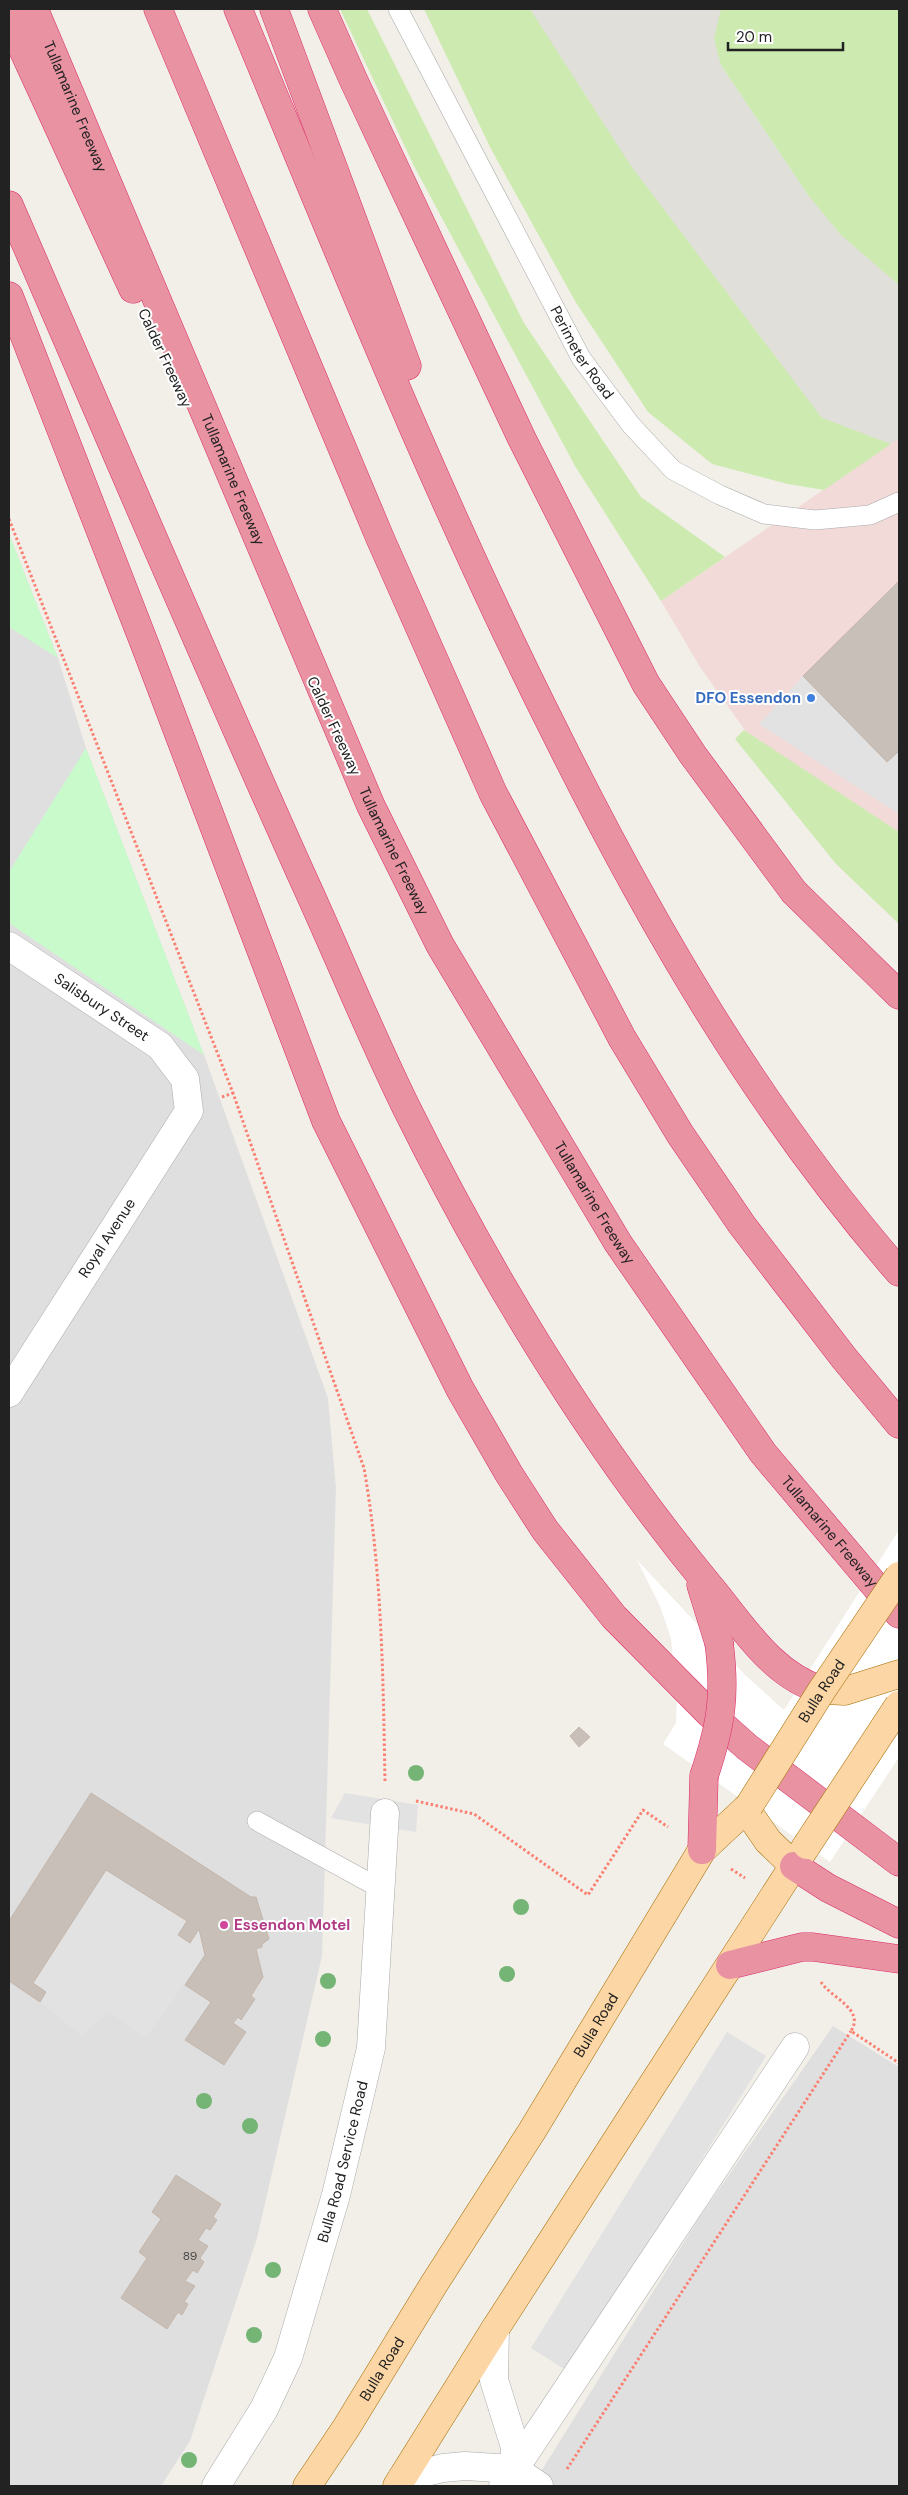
<svg xmlns="http://www.w3.org/2000/svg" width="908" height="2495" font-family="'DM Sans',sans-serif">
<style>
.residential{fill:#e0dfdf}
.commercial{fill:#f2dad9}
.airport{fill:#e1dfda}
.grass{fill:#cdebb0}
.park{fill:#c8facc}
.parking{fill:#e2e2e2}
.pier{fill:#fff}
.building{fill:#c7bfb8;stroke:#c4b6ab}
.lines{fill:none;stroke-linecap:round;stroke-linejoin:round}
.lane-casing{stroke:#a9a9a9;stroke-width:20}
.street-casing{stroke:#a9a9a9;stroke-width:29}
.primary-casing{stroke:#a06b00;stroke-width:29}
.highway-casing{stroke:#dc2a67;stroke-width:29}
.path{stroke:#fa8072;stroke-width:3;stroke-dasharray:2.5 2.5;stroke-linecap:butt}
.lane{stroke:#fff;stroke-width:19}
.street{stroke:#fff;stroke-width:28}
.primary{stroke:#fcd6a4;stroke-width:28}
.highway{stroke:#e892a2;stroke-width:28}
.primary-bridge-casing{stroke:#a06b00;stroke-width:29;stroke-linecap:butt}
.highway-bridge-casing{stroke:#dc2a67;stroke-width:29;stroke-linecap:butt}
.primary-bridge{stroke:#fcd6a4;stroke-width:28}
.highway-bridge{stroke:#e892a2;stroke-width:28}
.tree{fill:#74b475}
.shop-dot{fill:#3f7fe0;stroke:#fff;stroke-width:2}
.hotel-dot{fill:#d1479c;stroke:#fff;stroke-width:2}
.labels{text-anchor:middle;stroke-width:4;stroke-linejoin:round;paint-order:stroke}
.number-label{font-size:12px;fill:#4b4948}
.street-label{font-size:15px;fill:#222;stroke:#fff}
.shop-label{font-size:15px;font-weight:bold;fill:#366cbe;stroke:#fff;text-anchor:end}
.hotel-label{font-size:15px;font-weight:bold;fill:#b23c85;stroke:#fff;text-anchor:start}
</style>
<rect width="100%" height="100%" fill="#f2efe9"/>
<!-- residential -->
<g class="residential">
<polygon points="9,534 58,658 86,748 204,1055 328,1398 336,1488 322,1956 257,2238 190,2441 161,2486 9,2486"/>
<polygon points="833,2026 899,2067 899,2486 532,2486 701,2215"/>
</g>
<!-- commercial -->
<polygon class="commercial" points="899,438 899,902 754,743 700,667 661,601"/>
<!-- airport -->
<polygon class="airport" points="450,9 899,9 899,438 865,462 820,476"/>
<!-- grass -->
<g class="grass">
<polygon points="340,9 367,9 524,323 641,497 725,557 661,601 575,466 414,166"/>
<polygon points="424,9 530,9 631,166 822,418 891,444 824,490 788,484 712,464 648,412 575,301 491,149"/>
<polygon points="721,9 899,9 899,285 841,235 808,195 721,65 714,39"/>
<polygon points="744,730 899,832 899,924 836,864 735,739"/>
</g>
<!-- park -->
<g class="park">
<polygon points="9,534 58,658 9,627"/>
<polygon points="86,748 204,1055 9,923 9,872"/>
</g>
<!-- parking -->
<g class="parking">
<polygon points="803,676 887,762 899,751 899,814 759,724"/>
<polygon points="345,1793 418,1805 416,1832 331,1818"/>
<polygon points="106,1870 187,1921 178,1935 190,1943 199,1929 205,1955 146,2038 109,2012 82,2036 40,2002 46,1992 33,1983"/>
<polygon points="727,2032 766,2056 569,2372 531,2348"/>
</g>
<!-- pier -->
<polygon class="pier" points="899,1530 899,1757 830,1862 663,1744 676,1723 677,1699 671,1638 660,1606 637,1560 745,1675 784,1710"/>
<!-- building -->
<g class="building">
<polygon points="899,581 899,751 887,762 803,676"/>
<polygon points="579,1727 590,1737 579,1747 570,1736"/>
<polygon points="91,1793 251,1897 256,1897 269,1939 262,1944 262,1947 256,1949 263,1977 251,1996 255,1999 241,2020 238,2017 233,2023 246,2032 224,2065 185,2040 211,2002 185,1985 205,1955 199,1929 190,1943 178,1935 187,1921 106,1870 33,1983 46,1992 40,2002 9,1981 9,1921"/>
<polygon points="176,2175 221,2204 213,2217 217,2220 210,2230 206,2228 198,2240 208,2246 200,2258 204,2262 197,2273 193,2270 185,2281 195,2286 184,2302 188,2304 182,2315 178,2312 167,2329 121,2298 147,2258 139,2252 161,2219 152,2212"/>
</g>
<g class="lines">
<defs>
<g id="lane">
<path id="s1" d="M398 9 581 358 631 425 673 470 720 495 764 514 815 520 870 515 899 502"/>
<polyline points="257,1821 381,1889"/>
</g>
<g id="street">
<path id="s2" d="M9 946 160 1046 185 1079 189 1111 9 1393"/>
<polyline points="495,2329 494,2380 515,2447 514,2469"/>
<polyline points="402,2478 443,2468 465,2466 514,2469 539,2486"/>
<path id="s3" d="M216 2486 264 2409 288 2358 336 2195 371 2048 385 1813"/>
<polyline points="503,2486 795,2047"/>
</g>
<g id="primary">
<polyline points="822,1690 845,1691 899,1674"/>
<polyline points="746,1809 768,1841 794,1866"/>
<path id="s4" d="M307 2486 346 2428 434 2284 532 2131 702 1850 749 1806"/>
<polyline points="397,2486 495,2329 807,1845"/>
</g>
<g id="highway">
<path id="s5" d="M34 9 371 806 440 945 618 1243 763 1453 899 1614"/>
<polyline points="158,9 380,538 493,793 622,1038 680,1134 742,1225 844,1358 899,1424"/>
<path d="M238 9C339 252 437 498 556 734 651 925 758 1110 899 1272"/>
<polyline points="274,9 407,366"/>
<polyline points="322,9 353,79 522,439 646,684 693,755 794,892 899,995"/>
<polyline points="9,19 133,289"/>
<path d="M9 205C106 428 201 652 301 874 337 952 369 1032 407 1109 491 1278 590 1442 710 1587 742 1625 772 1676 822 1690"/>
<polyline points="9,296 145,645 326,1121 460,1389 509,1474 545,1530 614,1617 710,1714 747,1747 899,1862"/>
<polyline points="701,1585 719,1643"/>
<polyline points="702,1850 704,1776"/>
<polyline points="794,1866 828,1888 899,1924"/>
<polyline points="730,1965 802,1947 813,1947 899,1959"/>
</g>
</defs>
<!-- lane casing -->
<use href="#lane" class="lane-casing"/>
<!-- street casing -->
<use href="#street" class="street-casing"/>
<!-- primary casing -->
<use href="#primary" class="primary-casing"/>
<!-- highway casing -->
<use href="#highway" class="highway-casing"/>
<!-- path -->
<g class="path">
<path d="M9 519 233 1093 364 1468C382 1571 383 1676 385 1781"/>
<polyline points="222,1097 233,1093"/>
<polyline points="416,1801 474,1814 588,1895 643,1810 668,1827"/>
<polyline points="731,1869 745,1878"/>
<path d="M821 1982C831 1998 865 2009 851 2031L899 2063"/>
<polyline points="567,2469 851,2031"/>
</g>
<!-- lane -->
<use href="#lane" class="lane"/>
<!-- street -->
<use href="#street" class="street"/>
<!-- primary -->
<use href="#primary" class="primary"/>
<!-- highway -->
<use href="#highway" class="highway"/>
<defs>
<g id="primary-bridge">
<path id="s6" d="M749 1806 822 1690 899 1576"/>
<polyline points="807,1845 899,1705"/>
</g>
<path id="highway-bridge" d="M704 1776C721 1725 726 1696 719 1643"/>
</defs>
<!-- primary-bridge casing -->
<use href="#primary-bridge" class="primary-bridge-casing"/>
<!-- highway-bridge casing -->
<use href="#highway-bridge" class="highway-bridge-casing"/>
<!-- primary-bridge -->
<use href="#primary-bridge" class="primary-bridge"/>
<!-- highway-bridge -->
<use href="#highway-bridge" class="highway-bridge"/>
</g>
<!-- trees -->
<g class="tree">
<circle cx="416" cy="1773" r="8"/>
<circle cx="521" cy="1907" r="8"/>
<circle cx="507" cy="1974" r="8"/>
<circle cx="328" cy="1981" r="8"/>
<circle cx="323" cy="2039" r="8"/>
<circle cx="204" cy="2101" r="8"/>
<circle cx="250" cy="2126" r="8"/>
<circle cx="273" cy="2270" r="8"/>
<circle cx="254" cy="2335" r="8"/>
<circle cx="189" cy="2460" r="8"/>
</g>
<!-- markers -->
<circle class="shop-dot" cx="811" cy="698" r="5"/>
<circle class="hotel-dot" cx="224" cy="1925" r="5"/>
<g class="labels">
<!-- number labels -->
<g class="number-label">
<text x="190" y="2260">89</text>
</g>
<!-- street labels -->
<g class="street-label">
<text dy="5" stroke="none"><textPath href="#s5" startOffset="106">Tullamarine Freeway</textPath></text>
<text dy="5" stroke="none"><textPath href="#s1" startOffset="390">Perimeter Road</textPath></text>
<text transform="translate(165 358) rotate(65)" y="5">Calder Freeway</text>
<text dy="5" stroke="none"><textPath href="#s5" startOffset="511">Tullamarine Freeway</textPath></text>
<text transform="translate(334 726) rotate(65)" y="5">Calder Freeway</text>
<text dy="5" stroke="none"><textPath href="#s5" startOffset="916">Tullamarine Freeway</textPath></text>
<text dy="5" stroke="none"><textPath href="#s2" startOffset="111">Salisbury Street</textPath></text>
<text dy="5" stroke="none"><textPath href="#s5" startOffset="1321">Tullamarine Freeway</textPath></text>
<text transform="translate(107 1238) rotate(-57)" y="5">Royal Avenue</text>
<text dy="5" stroke="none"><textPath href="#s5" startOffset="1726">Tullamarine Freeway</textPath></text>
<text dy="5" stroke="none"><textPath href="#s6" startOffset="136">Bulla Road</textPath></text>
<text dy="5" stroke="none"><textPath href="#s4" startOffset="544">Bulla Road</textPath></text>
<text dy="5" stroke="none"><textPath href="#s3" startOffset="351">Bulla Road Service Road</textPath></text>
<text dy="5" stroke="none"><textPath href="#s4" startOffset="139">Bulla Road</textPath></text>
</g>
<!-- shop labels -->
<g class="shop-label">
<text x="801" y="703">DFO Essendon</text>
</g>
<!-- hotel labels -->
<g class="hotel-label">
<text x="234" y="1930">Essendon Motel</text>
</g>
</g>
<!-- border -->
<rect width="908" height="2495" fill="none" stroke="#222222" stroke-width="20"/>
<!-- scale -->
<path d="M728 42v8h115v-8" fill="none" stroke="#222222" stroke-width="2.5"/>
<text x="736" y="42" font-size="15" fill="#222222" stroke="#ffffff" stroke-width="4" paint-order="stroke">20 m</text>
</svg>
